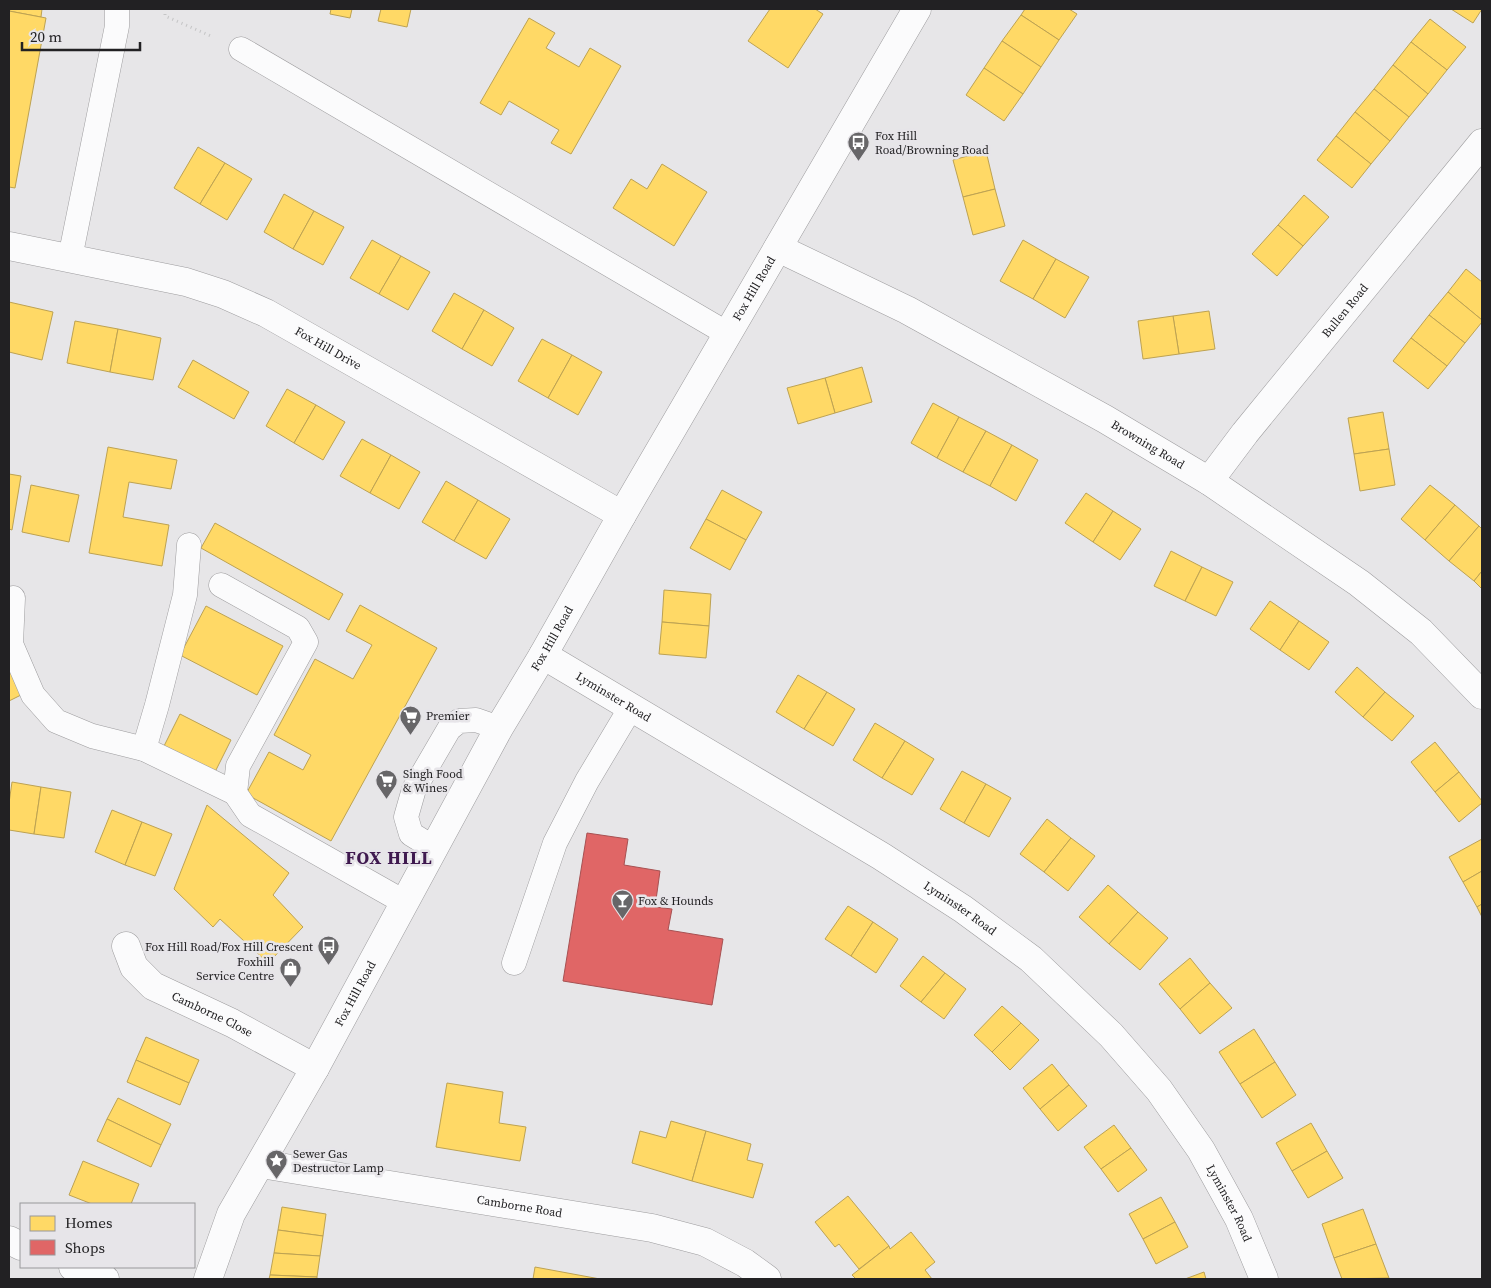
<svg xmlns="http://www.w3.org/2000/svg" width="1491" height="1288" font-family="'Source Serif 4',serif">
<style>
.homes{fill:#ffd966;stroke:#bda252}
.shops{fill:#e06666;stroke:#a75152}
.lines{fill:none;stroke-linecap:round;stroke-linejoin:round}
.service-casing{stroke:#9d9c9e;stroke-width:25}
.minor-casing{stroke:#9d9c9e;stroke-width:29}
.tertiary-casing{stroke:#9d9c9e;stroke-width:29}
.path{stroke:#c5c5c6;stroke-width:3;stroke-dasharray:1 4;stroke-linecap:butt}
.service{stroke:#fbfbfc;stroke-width:24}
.minor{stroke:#fbfbfc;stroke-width:28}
.tertiary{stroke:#fbfbfc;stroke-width:28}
.labels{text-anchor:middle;stroke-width:5;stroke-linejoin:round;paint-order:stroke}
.poi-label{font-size:12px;fill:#222123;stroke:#e7e5e9;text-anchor:start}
.street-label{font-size:12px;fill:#222123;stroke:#e7e5e9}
.district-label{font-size:18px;font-weight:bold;letter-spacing:1px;fill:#3f194f;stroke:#e7e5e9}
</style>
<rect width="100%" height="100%" fill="#e7e6e8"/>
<!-- homes -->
<g class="homes">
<polygon points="9,9 42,9 41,17 9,11"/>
<polygon points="331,9 352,9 350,18 330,14"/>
<polygon points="379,9 411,9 407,27 378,21 381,9"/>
<polygon points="770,9 815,9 823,14 788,68 748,41"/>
<polygon points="1025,9 1069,9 1077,14 1059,40 1021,15"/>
<polygon points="1451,9 1482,9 1473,23"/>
<polygon points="9,11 46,18 15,188 9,187"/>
<polygon points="1021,15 1059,40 1041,67 1002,41"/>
<polygon points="529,18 555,33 546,48 579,67 590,48 621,66 571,154 551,143 559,130 509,101 501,115 480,103"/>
<polygon points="1430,19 1466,47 1447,70 1411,42"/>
<polygon points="1002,41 1041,67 1023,94 984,68"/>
<polygon points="1411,42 1447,70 1428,94 1393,65"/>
<polygon points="1393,65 1428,94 1409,117 1374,89"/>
<polygon points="984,68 1023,94 1004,121 966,95"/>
<polygon points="1374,89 1409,117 1390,141 1355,112"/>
<polygon points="1355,112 1390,141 1371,164 1336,136"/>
<polygon points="1336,136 1371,164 1352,188 1317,160"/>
<polygon points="198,147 225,163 200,204 174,188"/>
<polygon points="986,151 995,189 963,197 953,160"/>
<polygon points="225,163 252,179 227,220 200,204"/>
<polygon points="662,164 707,192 674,246 613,208 631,179 647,189"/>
<polygon points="995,189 1005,226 973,235 963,197"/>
<polygon points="284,194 314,211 293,249 264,232"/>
<polygon points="1304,195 1329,217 1303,246 1278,225"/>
<polygon points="314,211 344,227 323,265 293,249"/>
<polygon points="1278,225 1303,246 1277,276 1252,254"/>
<polygon points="372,240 401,256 379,294 350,278"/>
<polygon points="1023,240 1056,259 1033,299 1000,281"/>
<polygon points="401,256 430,272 408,310 379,294"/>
<polygon points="1056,259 1089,277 1065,318 1033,299"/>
<polygon points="1466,269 1482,282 1482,320 1448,292"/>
<polygon points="1448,292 1482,320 1482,322 1465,343 1429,315"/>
<polygon points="454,293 484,310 462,349 432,331"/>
<polygon points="9,302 53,312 42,360 9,352"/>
<polygon points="484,310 514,328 492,366 462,349"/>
<polygon points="1209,311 1215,349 1179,354 1173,316"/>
<polygon points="1429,315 1465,343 1447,366 1411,338"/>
<polygon points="1173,316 1179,354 1143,359 1138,321"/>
<polygon points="75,321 118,329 110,372 67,363"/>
<polygon points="118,329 161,338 153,380 110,372"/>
<polygon points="1411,338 1447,366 1428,389 1393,361"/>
<polygon points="542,339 572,355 548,398 518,381"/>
<polygon points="572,355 602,372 578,415 548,398"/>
<polygon points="193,360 249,392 234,419 178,387"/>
<polygon points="862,367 872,402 835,413 825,378"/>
<polygon points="825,378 835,413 798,424 787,388"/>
<polygon points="287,389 316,405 294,443 266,426"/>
<polygon points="933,403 959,417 937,458 911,443"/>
<polygon points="316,405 345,422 323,460 294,443"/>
<polygon points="1383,412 1389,449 1354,454 1348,418"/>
<polygon points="959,417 986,431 963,472 937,458"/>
<polygon points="986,431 1012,445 990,486 963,472"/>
<polygon points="362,439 391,455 370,493 340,476"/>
<polygon points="1012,445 1038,460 1016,501 990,486"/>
<polygon points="108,447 177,460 171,489 129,482 123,517 169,525 162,566 89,553"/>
<polygon points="1389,449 1395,485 1360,491 1354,454"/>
<polygon points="391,455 420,472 399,509 370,493"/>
<polygon points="9,474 21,476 12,530 9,529"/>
<polygon points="446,481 478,500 454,541 422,522"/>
<polygon points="31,485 79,495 69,542 22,532"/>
<polygon points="1430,485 1455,505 1425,540 1401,519"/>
<polygon points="722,490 762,512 746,540 706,519"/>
<polygon points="1086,493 1113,511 1093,542 1065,523"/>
<polygon points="478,500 510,519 486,559 454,541"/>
<polygon points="1455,505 1479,526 1449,561 1425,540"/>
<polygon points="1113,511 1141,529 1120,560 1093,542"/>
<polygon points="706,519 746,540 730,570 690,548"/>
<polygon points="215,523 343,594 329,620 201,548"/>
<polygon points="1479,526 1482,529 1482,571 1474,581 1449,561"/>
<polygon points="1171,551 1202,567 1185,601 1154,586"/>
<polygon points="1202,567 1233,582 1216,616 1185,601"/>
<polygon points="1482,571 1482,589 1474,581"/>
<polygon points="664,590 711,594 709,626 662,622"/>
<polygon points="1270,601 1299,621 1280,650 1250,629"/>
<polygon points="360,605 437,648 331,841 246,794 269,752 303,770 311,755 274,735 315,659 353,679 372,645 346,631"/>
<polygon points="206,606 283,646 257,695 180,655"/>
<polygon points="1299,621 1329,642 1309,670 1280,650"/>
<polygon points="662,622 709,626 706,658 659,654"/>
<polygon points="9,666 23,694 9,701"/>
<polygon points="1357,667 1385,692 1363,717 1335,692"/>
<polygon points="798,675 827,692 804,729 776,712"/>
<polygon points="827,692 855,709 833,746 804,729"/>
<polygon points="1385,692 1414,716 1392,741 1363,717"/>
<polygon points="180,714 231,740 215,772 164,746"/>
<polygon points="875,723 905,741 882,778 853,760"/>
<polygon points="905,741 934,759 912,795 882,778"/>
<polygon points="1435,742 1459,772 1435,792 1411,762"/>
<polygon points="962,771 986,784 964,823 940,809"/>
<polygon points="1459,772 1482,801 1482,803 1459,822 1435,792"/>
<polygon points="12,782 41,787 34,834 9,830 9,803"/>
<polygon points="986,784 1011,798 989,837 964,823"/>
<polygon points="41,787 71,792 64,838 34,834"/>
<polygon points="207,805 289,873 273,895 303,927 268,963 220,919 213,927 174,889"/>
<polygon points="112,810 142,822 125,865 95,852"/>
<polygon points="1047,819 1071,838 1044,872 1020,854"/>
<polygon points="142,822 172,834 155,876 125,865"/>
<polygon points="1071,838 1095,856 1068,891 1044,872"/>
<polygon points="1482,839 1482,871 1463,882 1449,857"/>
<polygon points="1482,871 1482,904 1477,907 1463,882"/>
<polygon points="1108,885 1138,912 1109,944 1079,917"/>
<polygon points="1482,904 1482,917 1477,907"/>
<polygon points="848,906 873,922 851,956 825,939"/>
<polygon points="1138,912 1168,938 1140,970 1109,944"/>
<polygon points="873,922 898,939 876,973 851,956"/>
<polygon points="923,956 945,973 921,1002 900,986"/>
<polygon points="1190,958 1210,983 1180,1009 1159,984"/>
<polygon points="945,973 966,989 944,1019 921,1002"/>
<polygon points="1210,983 1232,1008 1200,1034 1180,1009"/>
<polygon points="1002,1006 1021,1023 992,1052 974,1035"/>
<polygon points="1021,1023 1039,1040 1010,1070 992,1052"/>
<polygon points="1254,1029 1275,1062 1240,1084 1219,1052"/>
<polygon points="146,1037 199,1060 189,1083 136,1060"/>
<polygon points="136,1060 189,1083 180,1105 127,1082"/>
<polygon points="1275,1062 1296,1095 1262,1118 1240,1084"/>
<polygon points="1052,1064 1069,1085 1040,1109 1023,1088"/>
<polygon points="447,1083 503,1092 499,1123 526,1127 520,1161 436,1147"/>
<polygon points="1069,1085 1087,1106 1058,1131 1040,1109"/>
<polygon points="118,1098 171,1124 161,1145 107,1119"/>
<polygon points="107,1119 161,1145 151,1167 97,1141"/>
<polygon points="671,1121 706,1131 692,1181 632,1163 640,1131 666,1138"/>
<polygon points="1311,1123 1327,1151 1292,1171 1276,1143"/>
<polygon points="1114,1125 1131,1148 1101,1169 1084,1147"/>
<polygon points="706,1131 751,1144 747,1160 763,1164 753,1198 692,1181"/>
<polygon points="1131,1148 1147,1170 1118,1192 1101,1169"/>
<polygon points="1327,1151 1343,1178 1308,1198 1292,1171"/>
<polygon points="83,1161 139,1184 131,1204 92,1204 69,1195"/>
<polygon points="848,1196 889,1246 859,1269 839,1244 835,1247 815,1222"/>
<polygon points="1161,1197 1175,1222 1143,1239 1129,1214"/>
<polygon points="282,1207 326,1214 323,1236 278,1230"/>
<polygon points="1363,1209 1376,1244 1334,1258 1322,1224"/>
<polygon points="1175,1222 1188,1247 1156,1264 1143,1239"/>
<polygon points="278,1230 323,1236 320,1256 274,1253"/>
<polygon points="911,1232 935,1262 925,1270 932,1279 856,1279 852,1275 889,1246 890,1249"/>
<polygon points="1376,1244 1389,1278 1342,1279 1334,1258"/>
<polygon points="274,1253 320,1256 317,1277 270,1275"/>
<polygon points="535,1267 600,1279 533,1279"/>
<polygon points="1204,1272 1206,1279 1185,1279"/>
<polygon points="270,1275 317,1277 317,1279 269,1279"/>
</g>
<!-- shops -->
<polygon class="shops" points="587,833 628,839 624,865 660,871 655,907 672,909 668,930 723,939 712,1005 563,981"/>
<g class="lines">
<defs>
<g id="service">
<polyline points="241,49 728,334"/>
<polyline points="70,258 117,26 117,9"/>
<polyline points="221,585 298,628 306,642 238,766 235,793 250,815 404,902"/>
<polyline points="13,598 11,644 33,695 56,721 92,736 144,749 235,793"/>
<polyline points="144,749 157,705 185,595 189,545"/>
<polyline points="434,848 411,834 406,817 414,789 449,729 459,721 476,720 499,728"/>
<polyline points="514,963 555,843 587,781 630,709"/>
</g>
<g id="minor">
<path id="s1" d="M9 246 186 282 223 294 266 313 622 515"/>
<path id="s2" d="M778 248 907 310 1105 419 1209 481 1359 583 1421 632 1482 695"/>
<path id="s3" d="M1209 481 1245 433 1482 143"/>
<path id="s4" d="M543 655 881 856 963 909 1031 959 1111 1035 1159 1090 1201 1150 1239 1219 1264 1279"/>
<path id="s5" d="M126 946 134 967 153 986 232 1023 315 1068"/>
<path id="s6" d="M261 1164 652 1228 705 1242 745 1263 767 1279"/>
<polyline points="9,1240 21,1246"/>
<polyline points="73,1267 105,1279"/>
</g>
<g id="tertiary">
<path id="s7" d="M208 1279 231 1214 315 1068 499 728 543 655 622 515 917 9"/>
</g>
</defs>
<!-- service casing -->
<use href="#service" class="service-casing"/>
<!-- minor casing -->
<use href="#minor" class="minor-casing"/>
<!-- tertiary casing -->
<use href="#tertiary" class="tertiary-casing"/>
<!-- path -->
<polyline class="path" points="165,9 165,16 213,37"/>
<!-- service -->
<use href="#service" class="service"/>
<!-- minor -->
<use href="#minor" class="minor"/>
<!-- tertiary -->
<use href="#tertiary" class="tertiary"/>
</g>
<!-- icons -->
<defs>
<symbol id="bus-pin" viewBox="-11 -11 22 30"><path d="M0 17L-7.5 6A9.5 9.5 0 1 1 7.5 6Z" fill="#676668" stroke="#e7e5e9"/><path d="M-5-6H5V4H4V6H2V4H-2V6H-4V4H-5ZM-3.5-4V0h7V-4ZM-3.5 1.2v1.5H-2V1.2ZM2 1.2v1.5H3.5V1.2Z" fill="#fff"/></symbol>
<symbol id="supermarket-pin" viewBox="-11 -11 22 30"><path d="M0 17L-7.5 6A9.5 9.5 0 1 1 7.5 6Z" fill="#676668" stroke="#e7e5e9"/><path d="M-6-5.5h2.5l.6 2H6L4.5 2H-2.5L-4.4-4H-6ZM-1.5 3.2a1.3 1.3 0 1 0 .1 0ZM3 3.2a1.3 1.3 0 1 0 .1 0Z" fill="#fff"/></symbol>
<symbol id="bar-pin" viewBox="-11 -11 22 30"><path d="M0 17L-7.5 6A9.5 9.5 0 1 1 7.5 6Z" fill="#676668" stroke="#e7e5e9"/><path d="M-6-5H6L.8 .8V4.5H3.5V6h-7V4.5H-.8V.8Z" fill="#fff"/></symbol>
<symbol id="shop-pin" viewBox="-11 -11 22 30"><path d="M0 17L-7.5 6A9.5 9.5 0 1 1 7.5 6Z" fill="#676668" stroke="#e7e5e9"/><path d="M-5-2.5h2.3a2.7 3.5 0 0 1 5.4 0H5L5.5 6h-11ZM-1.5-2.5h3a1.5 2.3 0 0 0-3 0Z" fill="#fff"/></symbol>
<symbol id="sight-pin" viewBox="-11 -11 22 30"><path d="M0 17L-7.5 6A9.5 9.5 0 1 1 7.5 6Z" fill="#676668" stroke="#e7e5e9"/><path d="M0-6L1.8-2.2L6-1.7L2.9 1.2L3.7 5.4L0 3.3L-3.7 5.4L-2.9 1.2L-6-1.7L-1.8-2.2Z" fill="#fff"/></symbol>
</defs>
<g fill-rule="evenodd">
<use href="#bus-pin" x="846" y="130" width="25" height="34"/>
<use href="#supermarket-pin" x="398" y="704" width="25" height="34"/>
<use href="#supermarket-pin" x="374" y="768" width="25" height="34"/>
<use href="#bar-pin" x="610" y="888" width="25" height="34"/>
<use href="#bus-pin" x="316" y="934" width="25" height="34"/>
<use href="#shop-pin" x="278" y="956" width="25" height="34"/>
<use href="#sight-pin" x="264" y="1148" width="25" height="34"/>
</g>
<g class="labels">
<!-- poi labels -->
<g class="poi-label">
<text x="875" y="140">Fox Hill<tspan x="875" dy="14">Road/Browning Road</tspan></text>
<text x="426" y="720">Premier</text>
<text x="403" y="778">Singh Food<tspan x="403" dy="14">&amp; Wines</tspan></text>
<text x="638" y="905">Fox &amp; Hounds</text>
<text x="313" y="951" text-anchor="end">Fox Hill Road/Fox Hill Crescent</text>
<text x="274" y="966" text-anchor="end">Foxhill<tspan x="274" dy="14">Service Centre</tspan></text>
<text x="293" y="1158">Sewer Gas<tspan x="293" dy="14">Destructor Lamp</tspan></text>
</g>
<!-- street labels -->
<g class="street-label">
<text dy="4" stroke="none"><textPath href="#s7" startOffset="1132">Fox Hill Road</textPath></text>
<text dy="4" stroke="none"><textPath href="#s3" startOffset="218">Bullen Road</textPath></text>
<text dy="4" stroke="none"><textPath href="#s1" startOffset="338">Fox Hill Drive</textPath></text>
<text dy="4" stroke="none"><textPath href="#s2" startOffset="419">Browning Road</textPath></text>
<text dy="4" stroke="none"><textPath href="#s7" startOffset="728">Fox Hill Road</textPath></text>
<text dy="4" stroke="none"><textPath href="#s4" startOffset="82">Lyminster Road</textPath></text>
<text dy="4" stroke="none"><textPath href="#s4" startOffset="488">Lyminster Road</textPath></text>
<text dy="4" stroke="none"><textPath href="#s7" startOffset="322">Fox Hill Road</textPath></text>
<text dy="4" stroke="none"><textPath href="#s5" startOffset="115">Camborne Close</textPath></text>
<text dy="4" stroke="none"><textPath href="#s4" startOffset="892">Lyminster Road</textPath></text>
<text dy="4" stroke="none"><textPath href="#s6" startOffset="262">Camborne Road</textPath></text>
</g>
<!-- district labels -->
<g class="district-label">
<text x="389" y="864">FOX HILL</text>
</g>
</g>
<!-- border -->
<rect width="1491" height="1288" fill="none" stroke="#222123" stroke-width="20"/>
<!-- legend -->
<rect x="20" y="1203" width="175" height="65" fill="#e7e5e9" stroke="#98979a"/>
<rect x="30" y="1216" width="25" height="15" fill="#ffd966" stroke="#98979a"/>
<text x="65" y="1228" font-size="15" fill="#222123">Homes</text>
<rect x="30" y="1240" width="25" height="15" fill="#e06666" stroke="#98979a"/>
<text x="65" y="1253" font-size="15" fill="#222123">Shops</text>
<!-- scale -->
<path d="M22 42v8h118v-8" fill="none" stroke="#222123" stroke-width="2.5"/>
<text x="30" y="42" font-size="15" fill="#222123" stroke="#e7e5e9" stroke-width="4" paint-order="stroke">20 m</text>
</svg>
